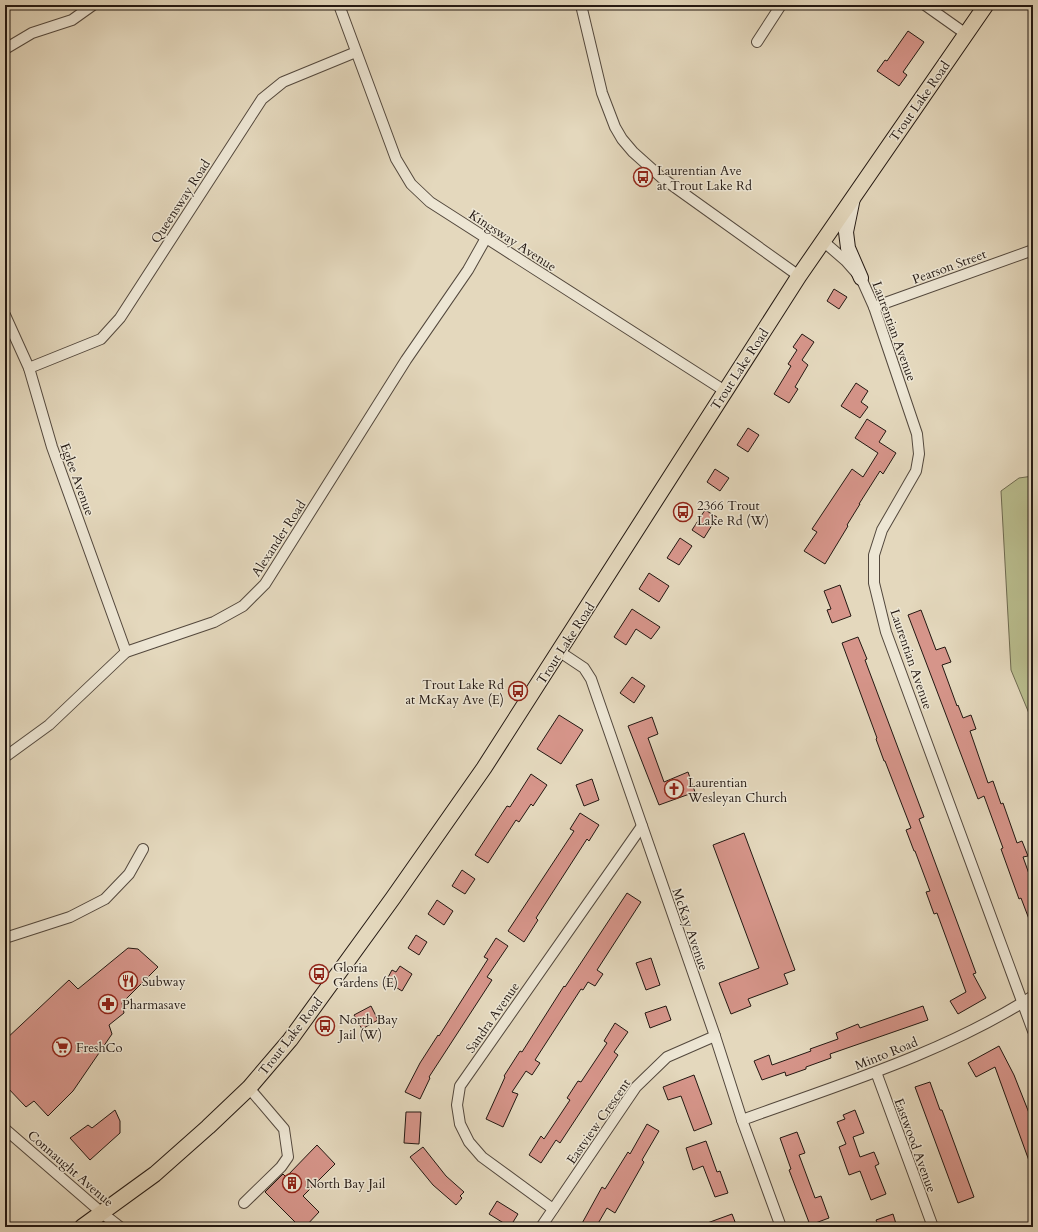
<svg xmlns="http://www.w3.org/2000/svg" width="1038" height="1232" font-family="Cardo,serif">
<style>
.green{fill:#b9bd8e;stroke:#6e6a50}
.building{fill:#d6958a;stroke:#231812}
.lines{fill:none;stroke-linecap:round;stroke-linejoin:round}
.street-casing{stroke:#53483d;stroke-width:12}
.secondary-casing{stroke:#231812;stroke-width:16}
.primary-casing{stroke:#231812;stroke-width:17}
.street{stroke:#ede6d4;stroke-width:10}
.secondary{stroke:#ede6d4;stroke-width:14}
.primary{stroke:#e4d8bd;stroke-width:15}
.labels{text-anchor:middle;stroke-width:3;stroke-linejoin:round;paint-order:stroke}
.street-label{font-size:13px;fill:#231812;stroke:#ede6d4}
.poi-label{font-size:13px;fill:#231812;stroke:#ede6d4;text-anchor:start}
</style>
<rect width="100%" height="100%" fill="#e4d8bd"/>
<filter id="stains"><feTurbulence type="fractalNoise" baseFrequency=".005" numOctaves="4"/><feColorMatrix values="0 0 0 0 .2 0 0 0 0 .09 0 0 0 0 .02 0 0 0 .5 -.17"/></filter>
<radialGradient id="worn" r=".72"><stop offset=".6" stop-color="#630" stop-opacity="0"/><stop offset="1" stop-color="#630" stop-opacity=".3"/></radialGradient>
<!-- green -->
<polygon class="green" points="1033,476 1033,723 1011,670 1001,491 1019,478"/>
<!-- building -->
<g class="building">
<polygon points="908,31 924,42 903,72 907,75 899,86 877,71 885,60 887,61"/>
<polygon points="834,289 847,297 839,309 827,301"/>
<polygon points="802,334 814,342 802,360 808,365 795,387 798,389 789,403 774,394 791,366 788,364 797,350 793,347"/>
<polygon points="856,383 868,391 861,402 868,407 860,418 841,406"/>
<polygon points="867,419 886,431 879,442 896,453 883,474 880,471 859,504 860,504 847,525 848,526 825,564 804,551 817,532 812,529 852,469 863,477 878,453 855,438"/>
<polygon points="748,428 759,435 748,452 737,445"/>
<polygon points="715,469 729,478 720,491 707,482"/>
<polygon points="705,510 717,517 704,538 692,530"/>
<polygon points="680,538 692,546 679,565 667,558"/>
<polygon points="649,573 669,586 659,602 639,589"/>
<polygon points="840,585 851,616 832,623 827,610 831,609 824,591"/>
<polygon points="632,609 660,627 651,639 636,629 626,645 614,637"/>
<polygon points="921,610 936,650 945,647 951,662 942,665 957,706 958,705 963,718 971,715 976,729 970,731 988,783 993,781 1001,804 1003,803 1017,843 1022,841 1028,856 1023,857 1033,885 1033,926 1032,927 1021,898 1019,899 1001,849 1003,848 984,796 978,799 908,615"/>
<polygon points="858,637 867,659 865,660 924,817 919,819 976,973 973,974 986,998 958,1014 950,1001 966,992 937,913 934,914 926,892 930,891 915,851 914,851 906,830 911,828 885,761 884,761 876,739 877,738 842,643"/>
<polygon points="632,677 645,686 634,703 620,693"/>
<polygon points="559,715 583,730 561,764 537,749"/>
<polygon points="652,717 658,734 648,738 664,782 688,772 695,792 659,805 628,726"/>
<polygon points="531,774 547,785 533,806 531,804 519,822 516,820 488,863 475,855 507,806 510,807"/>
<polygon points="592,779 599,800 584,806 576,785"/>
<polygon points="580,813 599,825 589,841 587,839 536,918 538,920 524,942 508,931 574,831 570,829"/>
<polygon points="744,833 795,970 784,974 788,984 748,999 751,1006 731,1014 719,983 759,968 713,845"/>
<polygon points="462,870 475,879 465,894 452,886"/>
<polygon points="627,893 641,902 597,970 603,974 595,986 588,982 583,990 581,989 535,1060 540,1063 532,1075 526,1071 512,1092 518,1094 503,1127 486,1119 505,1077 504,1076 520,1051 522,1052 564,986 565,987"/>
<polygon points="437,900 453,911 444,925 428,914"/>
<polygon points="416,935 427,942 419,955 408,948"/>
<polygon points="496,938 508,946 487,977 492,980 429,1077 430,1078 420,1099 405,1092 420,1063 438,1035 439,1036 488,959 484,957"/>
<polygon points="128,948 138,949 158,967 122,1003 124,1013 109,1025 112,1034 73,1091 48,1116 34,1101 26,1107 5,1085 5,1040 69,980 78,989"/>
<polygon points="651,958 660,985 646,990 636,963"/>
<polygon points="400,966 412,974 402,991 386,981 392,970 396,972"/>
<polygon points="371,1006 378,1020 362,1029 354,1015"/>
<polygon points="666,1006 671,1020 650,1028 645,1013"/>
<polygon points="923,1006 928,1020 830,1054 831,1058 806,1067 806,1069 786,1076 785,1072 762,1080 754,1061 769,1055 772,1065 811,1051 810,1049 838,1039 836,1033 858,1024 860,1028"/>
<polygon points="615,1023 628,1032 614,1052 618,1055 560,1143 556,1140 541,1163 529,1155 541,1136 544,1139 570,1100 567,1098 578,1081 581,1082 607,1043 604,1041"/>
<polygon points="999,1046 1014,1075 1033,1123 1033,1168 1032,1169 995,1067 976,1077 968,1063"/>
<polygon points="694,1075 712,1124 694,1131 681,1096 668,1100 663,1087"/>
<polygon points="930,1082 940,1110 942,1110 974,1197 958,1203 915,1087"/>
<polygon points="115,1110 120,1121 120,1133 90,1160 70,1138 88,1125 92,1128"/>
<polygon points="855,1110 864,1133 853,1137 860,1157 874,1152 879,1164 875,1166 886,1194 871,1200 860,1171 849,1175 839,1147 846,1144 837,1122 845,1119 843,1115"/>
<polygon points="406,1112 421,1112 419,1144 404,1143"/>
<polygon points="647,1124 659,1131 642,1160 644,1162 615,1213 607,1208 596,1227 580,1227 602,1187 605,1189 628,1152 630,1154"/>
<polygon points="797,1132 805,1153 799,1155 815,1198 821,1196 829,1218 810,1225 789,1170 791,1169 780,1138"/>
<polygon points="706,1141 717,1172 720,1171 728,1193 715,1197 703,1166 693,1170 686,1148"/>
<polygon points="317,1145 335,1164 303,1196 319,1212 305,1227 300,1227 265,1192 283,1174 286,1177"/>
<polygon points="423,1147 446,1176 464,1192 460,1196 462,1198 456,1205 433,1185 410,1157"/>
<polygon points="497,1201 518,1214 510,1227 489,1214"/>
<polygon points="732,1214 737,1227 699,1227 699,1226"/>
<polygon points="893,1214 897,1227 879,1227 876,1220"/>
</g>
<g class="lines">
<defs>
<g id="street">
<polyline points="339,5 396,159 411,184 430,202 725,391"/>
<polyline points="581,5 602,93 615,127 622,139 633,152 662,178 799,276"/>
<polyline points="925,5 966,34"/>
<polyline points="757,42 781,5"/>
<polyline points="5,49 32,33 72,20 93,5"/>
<polyline points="823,241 846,261 861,278 874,307 917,434 919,454 916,471 882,530 874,555 874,583 886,632 1033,1031"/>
<polyline points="874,307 1033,250"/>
<polyline points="5,315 29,368 52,447 126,652"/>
<polyline points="29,368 101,339 120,318 262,99 283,82 356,52"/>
<polyline points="560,652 584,668 591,679 715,1036 742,1120 781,1227"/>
<polyline points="5,757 49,725 126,652 214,622 243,606 265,584 406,360 468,270 486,238"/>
<polyline points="5,938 70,917 105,899 129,874 143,849"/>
<polyline points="876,1072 933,1227"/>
<path d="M742 1120C841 1084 944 1053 1033 996"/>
<polyline points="5,1129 102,1213 120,1227"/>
<polyline points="244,1203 281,1167 288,1157 284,1129 249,1088"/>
<polyline points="553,1209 482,1157 469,1142 460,1124 457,1105 460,1086 642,826"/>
<polyline points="541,1227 636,1087 667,1057 715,1036"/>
</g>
<polyline id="secondary" points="853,198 846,232 848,248 861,278"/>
<polyline id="primary" points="82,1227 155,1174 208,1127 249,1088 290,1040 393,898 484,768 799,276 986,5"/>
</defs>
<!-- street casing -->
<use href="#street" class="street-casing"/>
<!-- secondary casing -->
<use href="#secondary" class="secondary-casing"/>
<!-- primary casing -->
<use href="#primary" class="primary-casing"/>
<!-- street -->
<use href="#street" class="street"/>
<!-- secondary -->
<use href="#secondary" class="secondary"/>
<!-- primary -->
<use href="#primary" class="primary"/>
</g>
<!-- icons -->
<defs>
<symbol id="bus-ring" viewBox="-11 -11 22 22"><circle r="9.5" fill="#ede6d4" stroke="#8f2418" stroke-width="1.5"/><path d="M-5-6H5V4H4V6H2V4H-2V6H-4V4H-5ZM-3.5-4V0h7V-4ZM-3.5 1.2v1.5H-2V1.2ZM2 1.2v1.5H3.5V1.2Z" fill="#8f2418"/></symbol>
<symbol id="church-ring" viewBox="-11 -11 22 22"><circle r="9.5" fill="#ede6d4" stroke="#8f2418" stroke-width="1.5"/><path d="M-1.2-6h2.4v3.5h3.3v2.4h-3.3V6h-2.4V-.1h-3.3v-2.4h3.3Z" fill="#8f2418"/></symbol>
<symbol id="restaurant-ring" viewBox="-11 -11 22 22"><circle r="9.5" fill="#ede6d4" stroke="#8f2418" stroke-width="1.5"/><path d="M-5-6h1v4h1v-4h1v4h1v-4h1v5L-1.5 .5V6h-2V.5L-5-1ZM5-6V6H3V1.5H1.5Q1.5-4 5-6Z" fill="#8f2418"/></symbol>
<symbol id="pharmacy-ring" viewBox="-11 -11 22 22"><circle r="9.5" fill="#ede6d4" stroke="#8f2418" stroke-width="1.5"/><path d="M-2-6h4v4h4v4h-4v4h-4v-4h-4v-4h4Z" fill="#8f2418"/></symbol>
<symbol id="supermarket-ring" viewBox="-11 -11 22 22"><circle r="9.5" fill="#ede6d4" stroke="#8f2418" stroke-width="1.5"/><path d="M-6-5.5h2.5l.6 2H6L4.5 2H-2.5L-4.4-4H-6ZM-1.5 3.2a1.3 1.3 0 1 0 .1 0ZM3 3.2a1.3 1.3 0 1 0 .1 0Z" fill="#8f2418"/></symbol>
<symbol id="building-ring" viewBox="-11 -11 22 22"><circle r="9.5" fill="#ede6d4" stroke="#8f2418" stroke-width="1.5"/><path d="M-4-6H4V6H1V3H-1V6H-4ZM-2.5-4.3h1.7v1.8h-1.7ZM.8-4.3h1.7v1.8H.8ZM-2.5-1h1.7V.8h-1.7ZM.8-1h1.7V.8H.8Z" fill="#8f2418"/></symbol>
</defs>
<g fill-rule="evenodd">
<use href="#bus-ring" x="632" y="166" width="22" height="22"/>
<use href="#bus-ring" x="672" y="501" width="22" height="22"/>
<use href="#bus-ring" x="507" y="680" width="22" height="22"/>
<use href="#church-ring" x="663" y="778" width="22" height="22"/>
<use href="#bus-ring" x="308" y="963" width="22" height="22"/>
<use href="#restaurant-ring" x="117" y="970" width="22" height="22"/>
<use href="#pharmacy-ring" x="97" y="993" width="22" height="22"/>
<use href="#bus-ring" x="314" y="1015" width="22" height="22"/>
<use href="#supermarket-ring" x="51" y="1036" width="22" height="22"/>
<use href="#building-ring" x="281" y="1172" width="22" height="22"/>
</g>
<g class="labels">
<!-- street labels -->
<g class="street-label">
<text transform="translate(919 101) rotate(-55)" y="5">Trout Lake Road</text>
<text transform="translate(180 201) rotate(-57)" y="5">Queensway Road</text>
<text transform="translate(513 240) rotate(33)" y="5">Kingsway Avenue</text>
<text transform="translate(949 266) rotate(-20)" y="5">Pearson Street</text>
<text transform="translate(895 331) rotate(70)" y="5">Laurentian Avenue</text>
<text transform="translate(739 369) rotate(-57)" y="5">Trout Lake Road</text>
<text transform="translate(78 479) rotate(70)" y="5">Eglee Avenue</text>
<text transform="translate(278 538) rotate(-57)" y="5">Alexander Road</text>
<text transform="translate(565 643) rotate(-57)" y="5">Trout Lake Road</text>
<text transform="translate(912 659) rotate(71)" y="5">Laurentian Avenue</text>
<text transform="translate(691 929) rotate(71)" y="5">McKay Avenue</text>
<text transform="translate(492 1017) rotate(-55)" y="5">Sandra Avenue</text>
<text transform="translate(290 1036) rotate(-52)" y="5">Trout Lake Road</text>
<text transform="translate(886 1053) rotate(-22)" y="5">Minto Road</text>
<text transform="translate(598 1121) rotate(-55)" y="5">Eastview Crescent</text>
<text transform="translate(916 1145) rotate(70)" y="5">Eastwood Avenue</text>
<text transform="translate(71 1168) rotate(41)" y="5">Connaught Avenue</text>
</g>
<!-- poi labels -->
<g class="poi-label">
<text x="657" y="175">Laurentian Ave<tspan x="657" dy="15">at Trout Lake Rd</tspan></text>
<text x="697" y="510">2366 Trout<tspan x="697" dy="15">Lake Rd (W)</tspan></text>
<text x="504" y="689" text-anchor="end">Trout Lake Rd<tspan x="504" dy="15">at McKay Ave (E)</tspan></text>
<text x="688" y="787">Laurentian<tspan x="688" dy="15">Wesleyan Church</tspan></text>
<text x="333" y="972">Gloria<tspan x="333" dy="15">Gardens (E)</tspan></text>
<text x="142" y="986">Subway</text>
<text x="122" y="1009">Pharmasave</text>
<text x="339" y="1024">North Bay<tspan x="339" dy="15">Jail (W)</tspan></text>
<text x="76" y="1052">FreshCo</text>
<text x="306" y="1188">North Bay Jail</text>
</g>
</g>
<!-- margin -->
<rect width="1038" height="1232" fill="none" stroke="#e4d8bd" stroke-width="20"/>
<rect x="6" y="6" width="1026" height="1220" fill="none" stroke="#231812" stroke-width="2"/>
<rect x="10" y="10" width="1018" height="1212" fill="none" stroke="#231812"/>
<rect width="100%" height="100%" filter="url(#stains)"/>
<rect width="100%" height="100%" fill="url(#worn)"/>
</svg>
